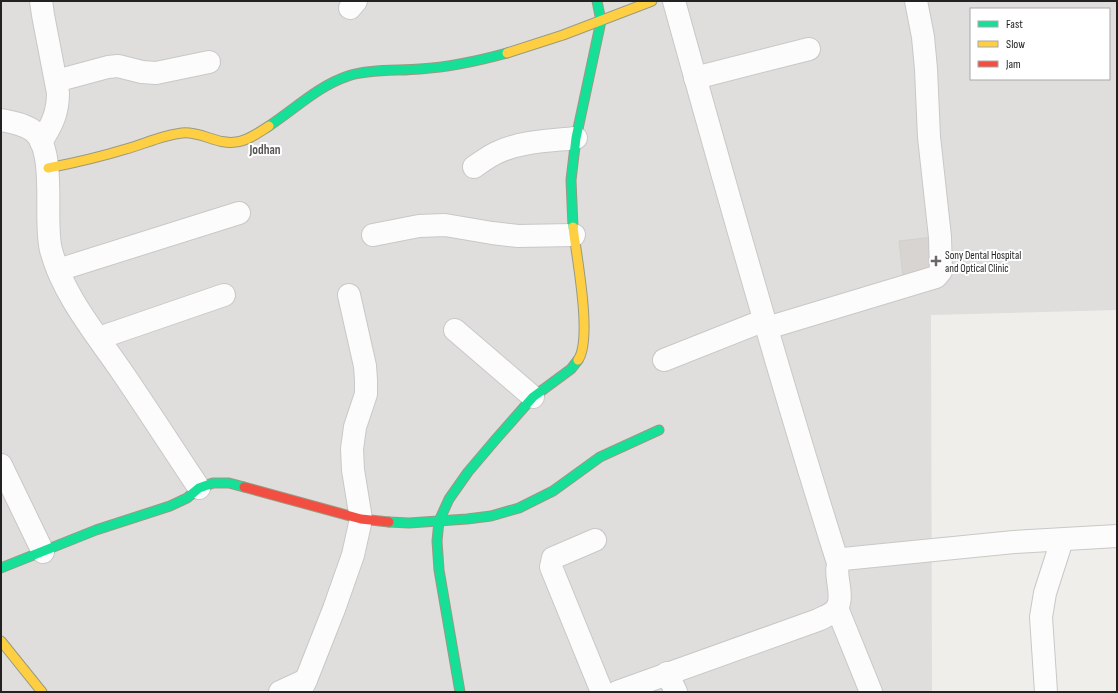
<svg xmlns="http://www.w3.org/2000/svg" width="1118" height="693" font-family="'Sofia Sans Condensed',sans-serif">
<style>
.residential{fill:#dfdedc;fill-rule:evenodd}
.building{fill:#d7d4d2;stroke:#d3d0cc}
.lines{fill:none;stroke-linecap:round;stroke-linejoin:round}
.street-casing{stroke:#c9c8c7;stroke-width:24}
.fast-casing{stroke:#999a82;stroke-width:11}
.slow-casing{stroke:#999a82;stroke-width:11}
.jam-casing{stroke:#999a82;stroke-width:11}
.street{stroke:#fdfcfc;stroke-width:22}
.fast{stroke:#16e098;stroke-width:9}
.slow{stroke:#ffcf43;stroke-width:9}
.jam{stroke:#f24e42;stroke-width:9}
.poi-dot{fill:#6a6968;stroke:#fff;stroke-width:1.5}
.labels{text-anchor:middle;stroke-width:4;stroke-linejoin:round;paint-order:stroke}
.poi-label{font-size:11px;fill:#222;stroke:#fff;text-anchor:start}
.quarter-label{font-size:13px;font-weight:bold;fill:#555;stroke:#fff}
</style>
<rect width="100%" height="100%" fill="#f0eeeb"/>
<!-- residential -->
<path class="residential" d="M1 1H1117V310L931 315 932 692H1ZM971 9H1109V79H971Z"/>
<!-- building -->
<polygon class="building" points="935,237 939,273 903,277 899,241"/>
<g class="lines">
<defs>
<g id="street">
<path d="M41 1 43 15 58 93C58 113 52 125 41 142"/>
<path d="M674 1C726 189 779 377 838 563"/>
<polyline points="350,8 356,1"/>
<polyline points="695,78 809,49"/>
<polyline points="56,81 108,67 118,66 142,72 156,73 209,62"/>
<path d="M1 120C12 122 23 124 32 130 58 148 43 221 51 250 63 295 96 334 122 372 148 410 173 449 199 488"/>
<path d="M474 167C481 162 488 157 496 153 521 141 549 141 576 138"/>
<polyline points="373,235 419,226 445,225 492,233 518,236 574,235"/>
<polyline points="58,270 239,213"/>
<polyline points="767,328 936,277 941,271 940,237 929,137 926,69 923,37 916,1"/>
<polyline points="455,330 533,397"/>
<polyline points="99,338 224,295"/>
<polyline points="664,360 765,320"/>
<polyline points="1,465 43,552"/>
<polyline points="595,540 553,558 551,567 602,692"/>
<polyline points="837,608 871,692"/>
<polyline points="667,673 676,692"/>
<polyline points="280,692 306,680"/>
<polyline points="300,692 306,680 334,609 353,555 361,519 353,470 352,449 355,427 366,394 366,380 365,366 349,295"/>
<path d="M617 692 818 620C824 617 833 614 837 608 846 593 829 567 843 559L1014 542 1117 536"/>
<polyline points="1046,692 1041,617 1045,593 1062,540"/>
</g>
<g id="fast">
<path d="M269 126C295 109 318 86 348 76 368 69 399 71 420 69 450 67 478 61 507 53"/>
<polyline points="573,227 571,180 576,138 601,21 597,1"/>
<polyline points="389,522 409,523 467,519 491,516 519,508 553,491 600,457 659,430"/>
<polyline points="1,568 96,530 170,506 187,498 199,488 213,483 229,483 244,487"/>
<polyline points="460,692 439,570 437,541 439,521 449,499 468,472 496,439 533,397 571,369 578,360"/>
</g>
<g id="slow">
<polyline points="507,53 563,35 652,1"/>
<path d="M48 168C74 163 100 157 126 149 144 144 163 135 182 133 201 131 217 145 236 142 248 141 259 132 269 126"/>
<path d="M573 227C576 254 593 339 578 360"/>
<polyline points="1,641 42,692"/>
</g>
<polyline id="jam" points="244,487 361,519 389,522"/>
</defs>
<!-- street casing -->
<use href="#street" class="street-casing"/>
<!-- fast casing -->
<use href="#fast" class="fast-casing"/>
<!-- slow casing -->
<use href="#slow" class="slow-casing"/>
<!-- jam casing -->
<use href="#jam" class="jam-casing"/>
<!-- street -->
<use href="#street" class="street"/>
<!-- fast -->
<use href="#fast" class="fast"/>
<!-- slow -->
<use href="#slow" class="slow"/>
<!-- jam -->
<use href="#jam" class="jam"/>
</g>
<!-- markers -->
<path class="poi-dot" d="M934 255h4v4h4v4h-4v4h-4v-4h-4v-4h4z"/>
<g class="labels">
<!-- poi labels -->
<g class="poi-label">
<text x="945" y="259">Sony Dental Hospital<tspan x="945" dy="13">and Optical Clinic</tspan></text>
</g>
<!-- quarter labels -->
<g class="quarter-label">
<text x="265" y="154">Jodhan</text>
</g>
</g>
<!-- border -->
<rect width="1118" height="693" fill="none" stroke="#222222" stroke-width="4"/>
<!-- legend -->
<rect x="970" y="8" width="140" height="72" fill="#ffffff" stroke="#a7a7a7"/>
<rect x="978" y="21" width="20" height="6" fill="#16e098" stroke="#a7a7a7"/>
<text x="1006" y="28" font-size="12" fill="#222222">Fast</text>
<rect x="978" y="41" width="20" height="6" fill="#ffcf43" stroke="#a7a7a7"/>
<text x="1006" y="48" font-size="12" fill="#222222">Slow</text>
<rect x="978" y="61" width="20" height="6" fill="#f24e42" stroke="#a7a7a7"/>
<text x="1006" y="68" font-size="12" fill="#222222">Jam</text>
</svg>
